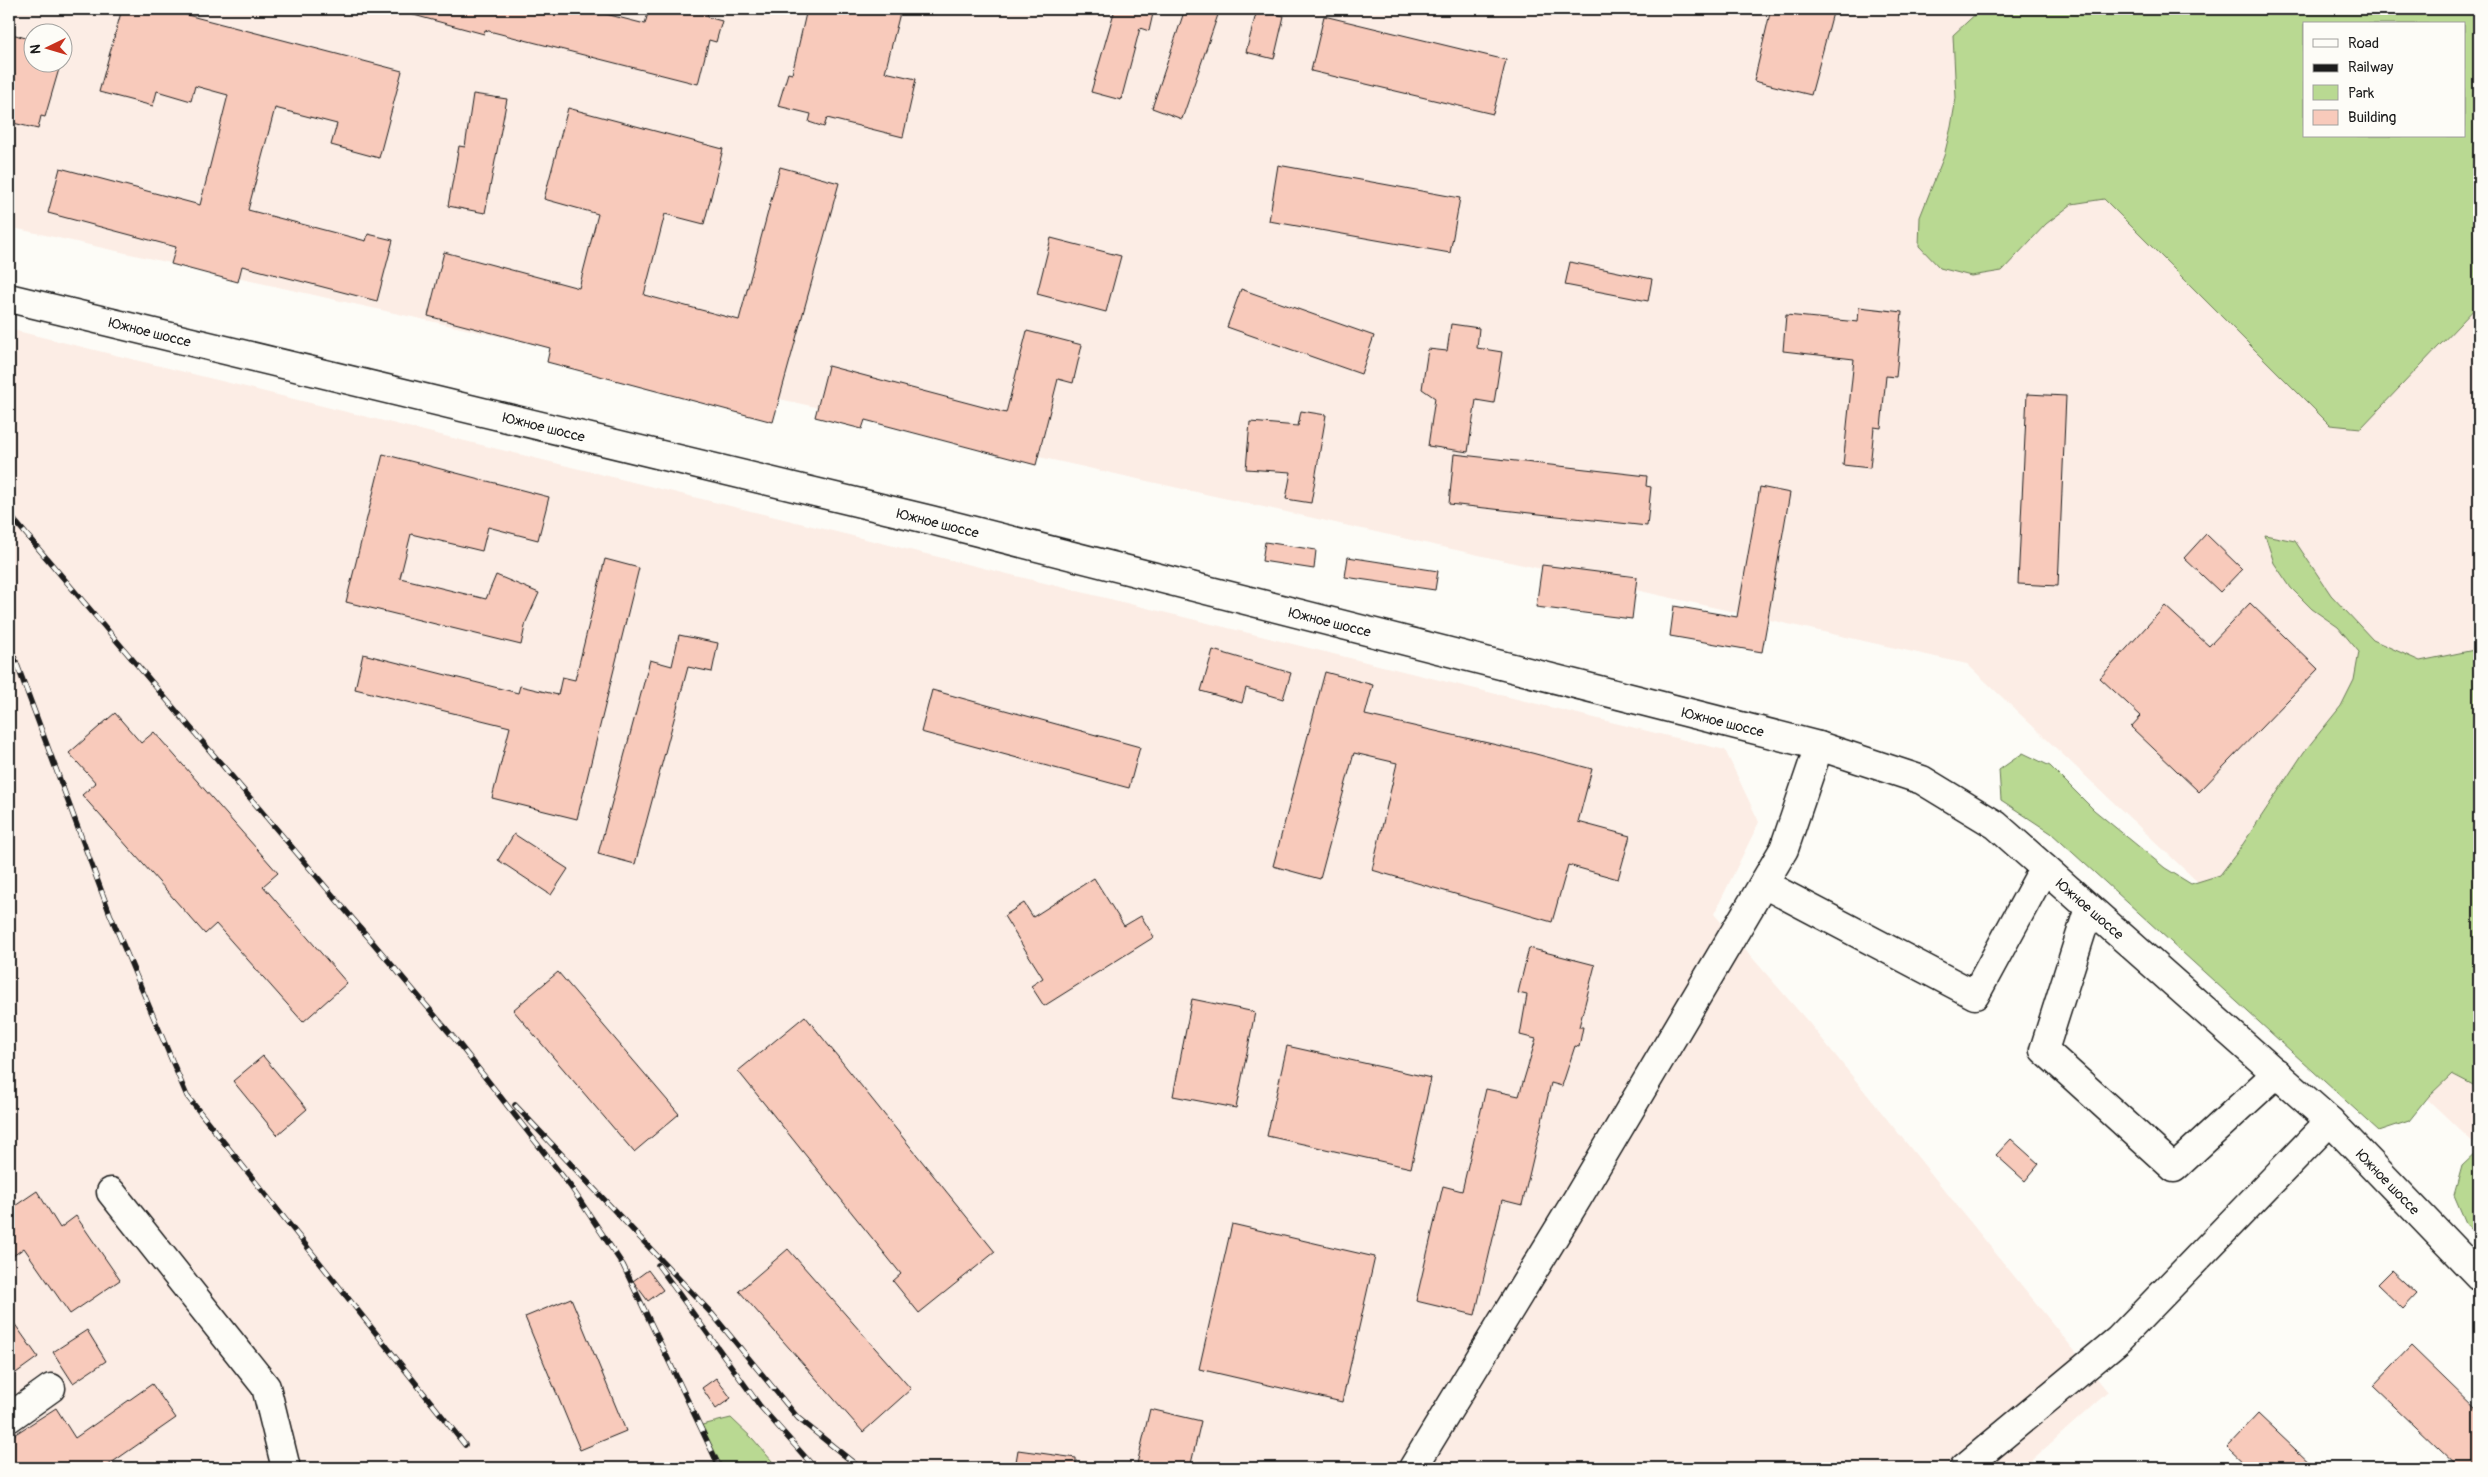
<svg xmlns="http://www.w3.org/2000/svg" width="2488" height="1477" font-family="Pangolin,sans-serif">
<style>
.built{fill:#fcede5;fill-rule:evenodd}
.green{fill:#b9d992;stroke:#6a7a57;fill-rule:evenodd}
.building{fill:#f8cabb;stroke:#1c1c1c}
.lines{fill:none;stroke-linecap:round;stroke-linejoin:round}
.minor-casing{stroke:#1c1c1c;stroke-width:31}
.minor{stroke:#fdfcf7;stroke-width:28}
.rail-casing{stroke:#1c1c1c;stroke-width:5.5}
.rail{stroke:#fdfcf7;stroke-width:4;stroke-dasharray:11;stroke-linecap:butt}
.labels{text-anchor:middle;stroke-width:4;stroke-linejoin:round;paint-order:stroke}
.street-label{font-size:14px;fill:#1c1c1c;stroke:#fdfcf7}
</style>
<rect width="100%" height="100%" fill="#fdfcf7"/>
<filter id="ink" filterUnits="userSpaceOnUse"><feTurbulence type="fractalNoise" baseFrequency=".02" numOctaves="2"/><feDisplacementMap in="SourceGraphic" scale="10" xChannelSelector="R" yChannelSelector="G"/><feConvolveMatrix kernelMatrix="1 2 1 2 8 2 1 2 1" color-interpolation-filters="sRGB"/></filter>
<g filter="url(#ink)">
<!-- built -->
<g class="built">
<path d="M9 9H2479V1148L1967 664 9 227ZM2304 24H2464V136H2304ZM32 32H62V62H32Z"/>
<polygon points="9,329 1725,750 1759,822 1714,914 1810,1024 2108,1392 2023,1468 9,1468"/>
</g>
<!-- green -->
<g class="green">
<path d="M1981 9H2479V304L2361 428 2330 425 2104 199 2072 204 2046 224 2002 271 1971 276 1940 268 1919 246 1920 217 1944 156 1951 127 1956 98 1953 35ZM2304 24H2464V136H2304Z"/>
<polygon points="2265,535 2295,541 2331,595 2373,640 2420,661 2479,649 2479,1088 2452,1074 2429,1096 2409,1121 2379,1131 2051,833 2001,800 1999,770 2023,753 2050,766 2094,810 2165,868 2191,884 2220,875 2239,850 2304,752 2341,706 2354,680 2359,652 2338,627 2312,609 2291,588 2274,563"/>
<polygon points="2479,1150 2479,1238 2466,1223 2454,1195 2462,1166"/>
<polygon points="731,1418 753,1439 778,1468 716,1468 702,1425"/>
</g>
<!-- building -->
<g class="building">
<polygon points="122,9 164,9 402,71 379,158 331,145 337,124 275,108 248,210 366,241 368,234 393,240 377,301 242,266 238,282 171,264 176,247 48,213 60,168 200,205 228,95 195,86 191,101 157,91 153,106 99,92"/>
<polygon points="411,9 586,9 645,24 649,9 709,9 707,17 722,21 716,42 709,40 698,84 485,30 484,34 410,14"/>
<polygon points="807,9 901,9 885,72 916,79 903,137 827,118 824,127 809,122 811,114 778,106 788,73 792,74"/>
<polygon points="1115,9 1154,9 1149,31 1140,28 1121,100 1091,92"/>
<polygon points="1185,9 1220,9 1182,119 1152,108"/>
<polygon points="1771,9 1834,9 1811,95 1754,81"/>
<polygon points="1257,10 1284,16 1274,59 1246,52"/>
<polygon points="1324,16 1506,60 1493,114 1311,71"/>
<polygon points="9,33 32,40 32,62 61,62 45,117 41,116 38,129 9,122"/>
<polygon points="473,94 507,99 485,213 448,206 459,146 465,147"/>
<polygon points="568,108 723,149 704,224 665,214 644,295 739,320 780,167 839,183 773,422 547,362 550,348 428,316 444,252 579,288 598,214 544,199"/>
<polygon points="1278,165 1460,198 1450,253 1269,221"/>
<polygon points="1051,238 1121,256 1106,312 1037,294"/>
<polygon points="1570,262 1652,279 1648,301 1565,285"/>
<polygon points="1241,289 1374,336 1361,374 1227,327"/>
<polygon points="1859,307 1902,312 1896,377 1886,376 1881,428 1874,427 1870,468 1843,465 1854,359 1783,351 1786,315 1858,322"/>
<polygon points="1451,324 1479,328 1477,348 1502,352 1494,403 1476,400 1468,452 1428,446 1435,398 1422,389 1428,349 1447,351"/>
<polygon points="1027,331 1082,345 1073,383 1058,379 1036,465 865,420 862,429 815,417 828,366 1006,413"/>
<polygon points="2027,394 2066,396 2058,586 2018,584"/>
<polygon points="1301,411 1326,415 1311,503 1286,499 1291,472 1246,469 1250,422 1298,426"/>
<polygon points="383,454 549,497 538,540 488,527 482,551 411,534 400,578 486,599 496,575 539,593 526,622 521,645 346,602"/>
<polygon points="1454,454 1647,476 1646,486 1651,487 1647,526 1449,504"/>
<polygon points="1760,487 1790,493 1762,652 1670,636 1674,606 1737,617"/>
<polygon points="2206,534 2242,569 2220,592 2184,558"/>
<polygon points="1265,542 1316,550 1314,569 1262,561"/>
<polygon points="1348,557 1438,571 1435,590 1345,577"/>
<polygon points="605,559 639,568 577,819 492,798 510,727 355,689 363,654 518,693 520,686 558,695 562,677 575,680"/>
<polygon points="1542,565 1637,577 1632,619 1536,607"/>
<polygon points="2250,603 2318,669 2199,792 2131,727 2141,716 2100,678 2165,606 2209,646"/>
<polygon points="679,635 718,643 712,672 688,667 635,864 598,854 650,660 672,666"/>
<polygon points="1213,650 1291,673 1283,699 1246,688 1242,703 1201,691"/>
<polygon points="1325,672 1373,685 1365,715 1532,753 1592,769 1578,822 1630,836 1618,879 1568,865 1552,922 1372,870 1397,763 1354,753 1320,879 1273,866"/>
<polygon points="932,690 1140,747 1129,788 921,732"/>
<polygon points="115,713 141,743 154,732 278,873 263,886 347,983 303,1022 216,924 205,934 82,795 96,783 69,753"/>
<polygon points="514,834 568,869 551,895 498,860"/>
<polygon points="1094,878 1124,926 1141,916 1154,937 1044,1006 1031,986 1043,978 1004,916 1024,903 1033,917"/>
<polygon points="1529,948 1595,965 1579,1027 1583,1027 1579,1047 1575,1046 1562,1086 1551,1083 1522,1205 1502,1200 1475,1315 1416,1301 1443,1186 1462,1191 1486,1089 1519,1096 1536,1039 1520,1035 1527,995 1518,993"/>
<polygon points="558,972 679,1114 634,1152 513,1010"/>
<polygon points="1192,999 1255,1012 1236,1108 1173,1096"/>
<polygon points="805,1016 995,1252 919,1313 893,1281 901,1274 738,1071"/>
<polygon points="1287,1046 1431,1078 1411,1168 1267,1136"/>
<polygon points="263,1056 307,1109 277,1135 233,1081"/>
<polygon points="2011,1139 2039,1164 2025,1181 1996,1155"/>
<polygon points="37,1191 60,1228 76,1216 120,1280 70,1314 24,1248 9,1259 9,1210"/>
<polygon points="1232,1224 1375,1257 1342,1402 1199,1369"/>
<polygon points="788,1249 911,1389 863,1432 739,1291"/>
<polygon points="648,1270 663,1290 648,1301 633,1281"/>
<polygon points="2391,1270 2417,1294 2403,1309 2377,1284"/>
<polygon points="571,1298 626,1431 580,1450 525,1317"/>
<polygon points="9,1316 38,1357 9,1378"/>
<polygon points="87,1330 106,1361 73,1383 53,1352"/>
<polygon points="2411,1346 2479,1412 2479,1468 2459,1468 2373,1386"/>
<polygon points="716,1378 731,1398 716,1409 702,1388"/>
<polygon points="152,1384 176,1418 104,1468 9,1468 9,1438 56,1408 75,1438"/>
<polygon points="1150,1409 1201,1421 1190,1468 1136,1468"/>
<polygon points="2258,1414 2315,1468 2249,1468 2227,1447"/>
<polygon points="1018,1450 1076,1458 1076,1468 1015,1468"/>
</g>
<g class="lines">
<defs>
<g id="minor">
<polyline points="9,298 931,520 1819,746 1922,780 1996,825 2330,1121 2479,1276"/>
<polyline points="1764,884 1975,995 2044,868"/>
<polyline points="2089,908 2044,1050 2174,1168 2277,1073"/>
<polyline points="111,1192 266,1387 285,1464"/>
<polyline points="9,1418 51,1388"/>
<polyline points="1413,1468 1577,1199 1784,849 1819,746"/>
<polyline points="1964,1468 2118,1340 2330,1121"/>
</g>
</defs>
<!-- minor casing -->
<use href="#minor" class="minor-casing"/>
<!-- minor -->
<use href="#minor" class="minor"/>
<defs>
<g id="rail">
<polyline points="9,514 459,1044 571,1187 623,1265 720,1468"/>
<polyline points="9,643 110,914 187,1096 465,1445"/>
<polyline points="515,1105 713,1315 798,1418 860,1468"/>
<polyline points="658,1265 760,1406 815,1468"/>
</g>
</defs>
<!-- rail casing -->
<use href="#rail" class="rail-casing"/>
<!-- rail -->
<use href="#rail" class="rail"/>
</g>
</g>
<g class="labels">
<!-- street labels -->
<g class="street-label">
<text transform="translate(150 332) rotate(14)" y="5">Южное шоссе</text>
<text transform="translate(544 427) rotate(14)" y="5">Южное шоссе</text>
<text transform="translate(938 523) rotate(14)" y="5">Южное шоссе</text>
<text transform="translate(1330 622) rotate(14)" y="5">Южное шоссе</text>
<text transform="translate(1723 722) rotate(14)" y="5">Южное шоссе</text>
<text transform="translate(2090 909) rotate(41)" y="5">Южное шоссе</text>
<text transform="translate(2388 1182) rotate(46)" y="5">Южное шоссе</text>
</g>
</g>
<!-- margin -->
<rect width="2488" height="1477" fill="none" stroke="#fdfcf7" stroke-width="30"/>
<rect x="15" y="15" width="2458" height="1447" fill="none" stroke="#1c1c1c" stroke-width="2" filter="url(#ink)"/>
<!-- legend -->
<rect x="2303" y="22" width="162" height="115" fill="#fdfcf7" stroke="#a3a29f"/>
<rect x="2313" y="39" width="25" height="8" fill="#fdfcf7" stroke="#a3a29f"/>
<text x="2348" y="48" font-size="15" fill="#1c1c1c">Road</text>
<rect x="2313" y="64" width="25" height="8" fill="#1c1c1c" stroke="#a3a29f"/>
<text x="2348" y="72" font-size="15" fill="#1c1c1c">Railway</text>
<rect x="2313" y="85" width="25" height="15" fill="#b9d992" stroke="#a3a29f"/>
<text x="2348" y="98" font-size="15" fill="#1c1c1c">Park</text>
<rect x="2313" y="110" width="25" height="15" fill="#f8cabb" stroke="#a3a29f"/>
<text x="2348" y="122" font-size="15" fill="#1c1c1c">Building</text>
<!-- north arrow -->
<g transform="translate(48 48) rotate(265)"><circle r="24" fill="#fdfcf7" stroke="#a3a29f"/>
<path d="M0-4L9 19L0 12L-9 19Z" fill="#c8321e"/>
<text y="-8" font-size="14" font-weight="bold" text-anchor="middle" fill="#1c1c1c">N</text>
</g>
</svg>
